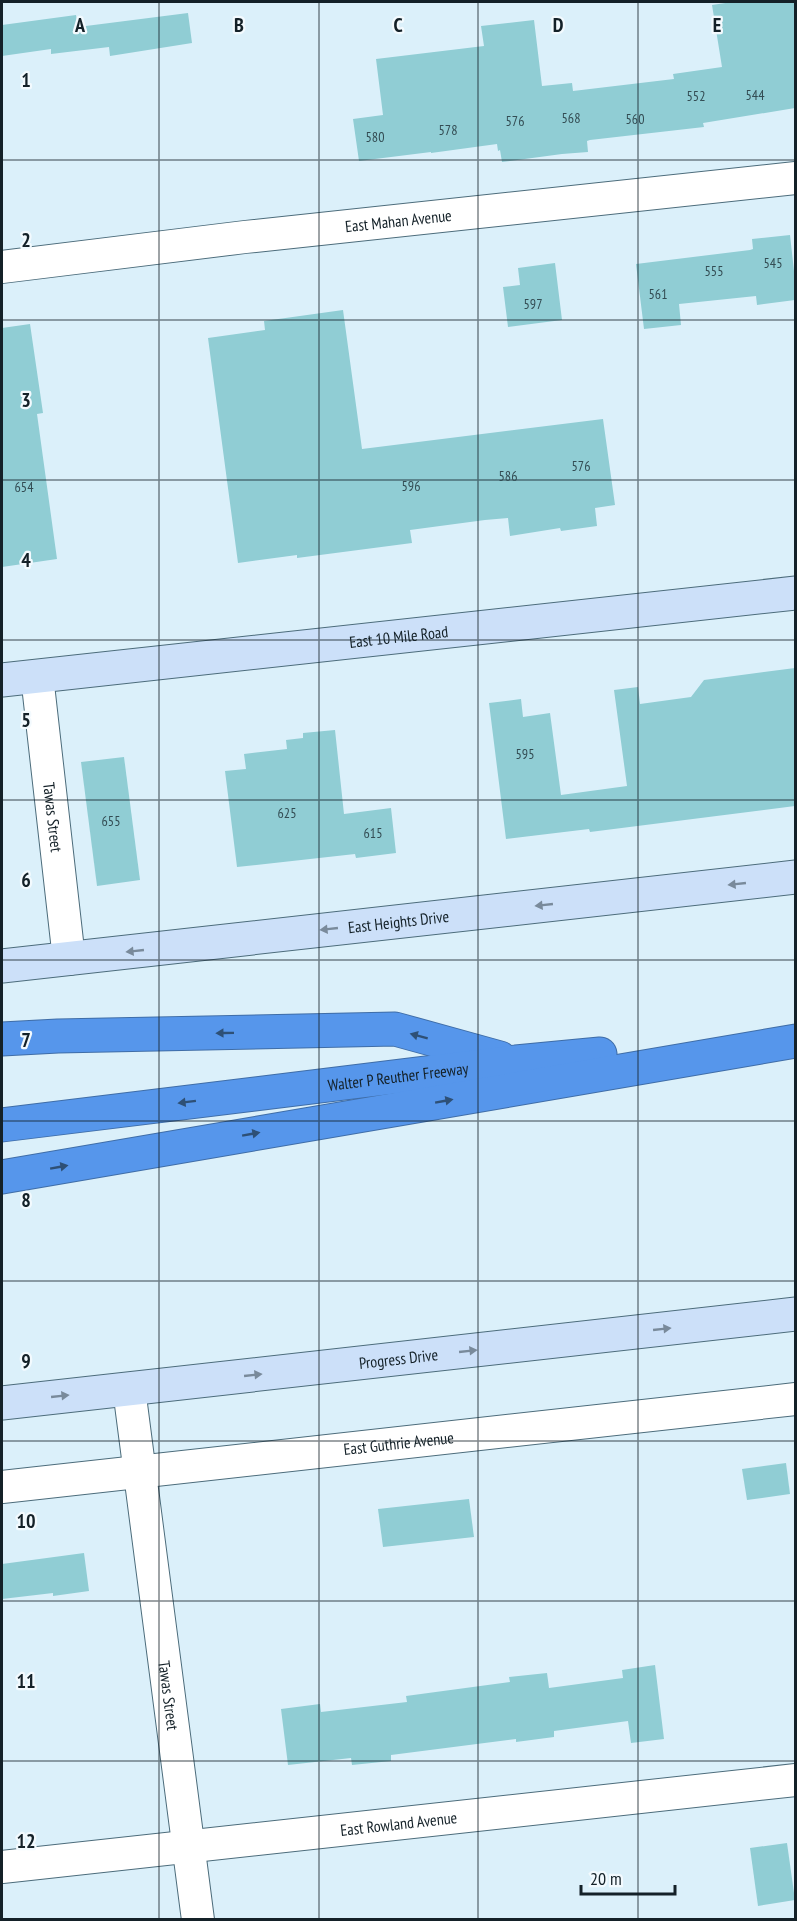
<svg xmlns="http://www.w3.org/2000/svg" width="797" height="1921" font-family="'PT Sans Narrow',sans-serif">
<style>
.building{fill:#90cdd4}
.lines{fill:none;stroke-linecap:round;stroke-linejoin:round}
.minor-casing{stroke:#4c6c7b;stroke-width:34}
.secondary-casing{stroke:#4c6c7b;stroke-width:35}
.motorway-casing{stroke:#3f6da7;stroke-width:35}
.minor{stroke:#fff;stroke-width:32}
.secondary{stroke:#cce0f9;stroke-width:33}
.motorway{stroke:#5696eb;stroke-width:33}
.oneway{fill:#798a9b}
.oneway2{fill:#2e5076}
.grid{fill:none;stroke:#142128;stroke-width:1.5;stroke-opacity:0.55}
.labels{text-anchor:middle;stroke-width:4.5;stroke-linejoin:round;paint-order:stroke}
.number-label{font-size:14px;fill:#334c53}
.street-label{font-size:16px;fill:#142128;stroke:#f3fafe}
.grid-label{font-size:20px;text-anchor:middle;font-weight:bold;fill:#142128;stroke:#f3fafe;stroke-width:4.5;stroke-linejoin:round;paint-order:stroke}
</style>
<rect width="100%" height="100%" fill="#dbf0fa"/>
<!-- building -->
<g class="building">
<polygon points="732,2 795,2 795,108 703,123 704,127 590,140 587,141 588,152 562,154 502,162 500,150 498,151 497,144 431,153 431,152 359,161 353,119 383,115 376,59 484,46 481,26 534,20 542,86 572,83 573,91 674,79 673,74 722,67 712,5"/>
<polygon points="188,13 192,43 110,56 109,47 51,54 51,49 2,56 2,25 76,15 78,27"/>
<polygon points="790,235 795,280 795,300 757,305 756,296 679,304 681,325 644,329 636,264 750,250 753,249 752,239"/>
<polygon points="555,263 562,320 508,327 503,287 520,285 518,268"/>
<polygon points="343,310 362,449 603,419 615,505 595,508 597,526 561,531 560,528 510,536 508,518 485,520 410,530 412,543 297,558 297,555 238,563 208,338 265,330 264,321"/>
<polygon points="30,324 43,413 37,414 57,559 2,567 2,328"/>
<polygon points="795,668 795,806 590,832 589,829 506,839 489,703 521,699 523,717 550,713 561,795 627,786 614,690 638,687 640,704 691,697 704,680"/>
<polygon points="335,730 344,814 391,808 396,853 356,858 355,854 237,867 225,771 246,769 244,754 287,749 286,740 303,738 303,733"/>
<polygon points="124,757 140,880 97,886 81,762"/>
<polygon points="786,1463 790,1494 747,1500 742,1469"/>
<polygon points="469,1499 474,1537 383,1547 378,1509"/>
<polygon points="84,1553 89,1591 53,1596 53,1593 2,1599 2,1564"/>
<polygon points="655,1665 664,1739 631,1743 628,1721 554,1731 554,1737 516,1742 516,1739 391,1755 391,1761 352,1765 351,1758 288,1765 281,1709 320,1704 321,1712 407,1702 406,1696 510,1682 509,1677 547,1673 549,1688 623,1678 622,1670"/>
<polygon points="787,1843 795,1900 758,1906 750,1848"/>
</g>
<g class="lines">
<defs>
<g id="minor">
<path id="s1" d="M2 267 245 237 796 178"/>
<path id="s2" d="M37 676 69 959"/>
<path id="s3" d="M129 1389 198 1920"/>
<path id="s4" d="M2 1487 796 1399"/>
<path id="s5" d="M2 1867 796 1780"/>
</g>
<g id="secondary">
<path id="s6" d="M2 680 796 593"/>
<path id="s7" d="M2 966 796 877"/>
<path id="s8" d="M2 1403 796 1314"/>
</g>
<g id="motorway">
<polyline points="2,1039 58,1036 395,1029 500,1058"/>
<path id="s9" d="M2 1125 516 1062 600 1054"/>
<polyline points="2,1177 796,1041"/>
</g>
</defs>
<!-- minor casing -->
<use href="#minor" class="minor-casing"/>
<!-- secondary casing -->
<use href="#secondary" class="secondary-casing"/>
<!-- motorway casing -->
<use href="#motorway" class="motorway-casing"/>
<!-- minor -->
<use href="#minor" class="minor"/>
<!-- secondary -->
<use href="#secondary" class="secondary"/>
<!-- motorway -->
<use href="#motorway" class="motorway"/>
</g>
<!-- one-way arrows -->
<defs><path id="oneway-solid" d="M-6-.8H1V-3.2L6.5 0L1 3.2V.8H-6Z" transform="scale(1.5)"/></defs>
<g class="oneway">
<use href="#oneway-solid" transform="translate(737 884) rotate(174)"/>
<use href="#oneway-solid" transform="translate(544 905) rotate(174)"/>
<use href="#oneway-solid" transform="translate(329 929) rotate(174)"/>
<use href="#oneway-solid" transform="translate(135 951) rotate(174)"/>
<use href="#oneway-solid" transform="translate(662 1329) rotate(-6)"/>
<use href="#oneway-solid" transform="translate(468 1351) rotate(-6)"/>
<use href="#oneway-solid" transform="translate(253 1375) rotate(-6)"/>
<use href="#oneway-solid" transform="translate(60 1396) rotate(-6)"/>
</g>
<g class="oneway2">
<use href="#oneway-solid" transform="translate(225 1033) rotate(179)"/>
<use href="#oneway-solid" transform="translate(419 1036) rotate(-165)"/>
<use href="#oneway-solid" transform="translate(444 1101) rotate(-10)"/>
<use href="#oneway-solid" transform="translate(187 1102) rotate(173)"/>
<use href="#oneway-solid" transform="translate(251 1134) rotate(-10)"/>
<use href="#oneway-solid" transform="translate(59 1167) rotate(-10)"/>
</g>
<!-- grid -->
<path class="grid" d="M159 2V1920M319 2V1920M478 2V1920M638 2V1920M2 160H796M2 320H796M2 480H796M2 640H796M2 800H796M2 960H796M2 1121H796M2 1281H796M2 1441H796M2 1601H796M2 1761H796"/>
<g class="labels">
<!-- number labels -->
<g class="number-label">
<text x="755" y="100">544</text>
<text x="696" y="101">552</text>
<text x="571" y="123">568</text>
<text x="635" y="124">560</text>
<text x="515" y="126">576</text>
<text x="448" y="135">578</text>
<text x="375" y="142">580</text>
<text x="773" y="268">545</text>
<text x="714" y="276">555</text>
<text x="658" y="299">561</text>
<text x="533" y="309">597</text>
<text x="581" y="471">576</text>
<text x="508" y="481">586</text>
<text x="411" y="491">596</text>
<text x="24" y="492">654</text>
<text x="525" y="759">595</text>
<text x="287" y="818">625</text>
<text x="111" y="826">655</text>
<text x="373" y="838">615</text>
</g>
<!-- street labels -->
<g class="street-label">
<text dy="6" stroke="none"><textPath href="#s1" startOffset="399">East Mahan Avenue</textPath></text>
<text dy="6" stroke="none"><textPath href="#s6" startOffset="399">East 10 Mile Road</textPath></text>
<text dy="6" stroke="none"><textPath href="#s2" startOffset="142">Tawas Street</textPath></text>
<text dy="6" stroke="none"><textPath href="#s7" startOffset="399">East Heights Drive</textPath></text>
<text dy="6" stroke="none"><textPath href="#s9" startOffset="399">Walter P Reuther Freeway</textPath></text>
<text dy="6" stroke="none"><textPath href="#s8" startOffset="399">Progress Drive</textPath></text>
<text dy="6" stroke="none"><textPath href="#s4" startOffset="399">East Guthrie Avenue</textPath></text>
<text dy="6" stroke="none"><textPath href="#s3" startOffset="309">Tawas Street</textPath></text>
<text dy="6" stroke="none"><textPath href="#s5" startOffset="399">East Rowland Avenue</textPath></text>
</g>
</g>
<g class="grid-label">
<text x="80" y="32">A</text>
<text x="239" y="32">B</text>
<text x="398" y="32">C</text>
<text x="558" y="32">D</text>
<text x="717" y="32">E</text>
<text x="26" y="87">1</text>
<text x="26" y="247">2</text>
<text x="26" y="407">3</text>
<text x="26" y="567">4</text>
<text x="26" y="727">5</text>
<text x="26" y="887">6</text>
<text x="26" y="1047">7</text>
<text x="26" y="1207">8</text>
<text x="26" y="1368">9</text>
<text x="26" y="1528">10</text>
<text x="26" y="1688">11</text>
<text x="26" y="1848">12</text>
</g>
<!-- border -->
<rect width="797" height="1921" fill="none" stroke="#142128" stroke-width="6"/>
<!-- scale -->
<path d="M581 1885v9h94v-9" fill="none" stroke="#142128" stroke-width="3"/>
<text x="590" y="1885" font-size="18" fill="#142128" stroke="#f3fafe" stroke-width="4.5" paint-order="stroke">20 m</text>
</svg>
